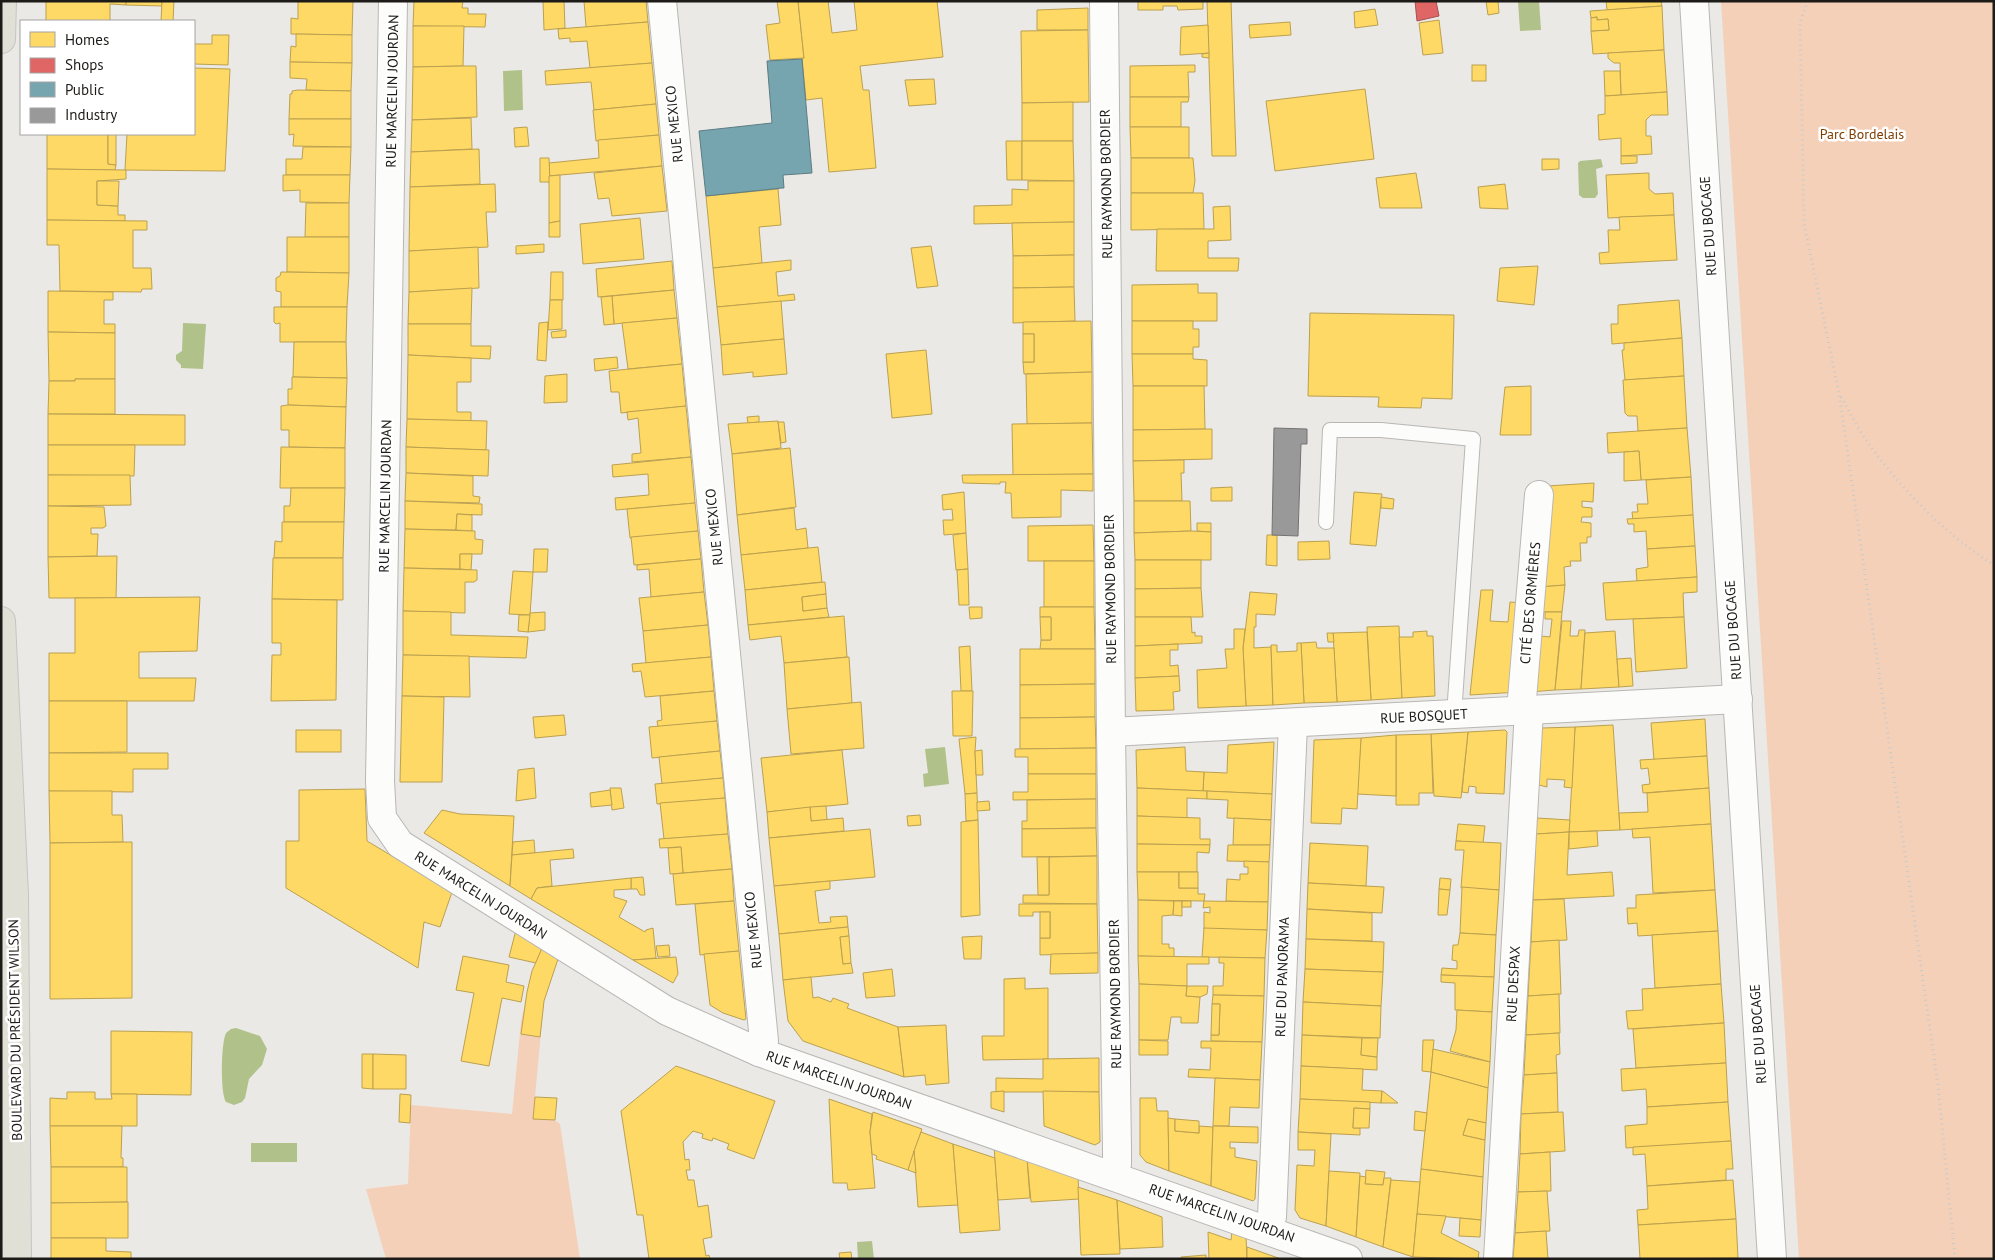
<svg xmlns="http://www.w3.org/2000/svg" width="1995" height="1260" font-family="'PT Sans',sans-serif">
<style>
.green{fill:#f4d0b9}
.water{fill:#b0c28a}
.homes{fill:#ffd966;stroke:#bba04f}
.shops{fill:#e06666;stroke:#a5504f}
.public{fill:#76a5af;stroke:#5b7c82}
.industry{fill:#999;stroke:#747372}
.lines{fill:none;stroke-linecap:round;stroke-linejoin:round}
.service-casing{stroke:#b8b7b4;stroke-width:16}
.minor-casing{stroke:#b8b7b4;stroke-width:30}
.primary-casing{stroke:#c6c5c3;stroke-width:30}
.path{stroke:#c9c9c8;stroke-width:3;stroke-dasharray:1 4;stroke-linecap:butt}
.service{stroke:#fcfcfb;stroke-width:14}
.minor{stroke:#fcfcfb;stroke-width:28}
.primary{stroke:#e1e0d7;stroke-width:28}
.labels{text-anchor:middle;stroke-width:5;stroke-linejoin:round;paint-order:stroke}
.street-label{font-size:14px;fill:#1c1b18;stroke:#fff}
.park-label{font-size:14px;fill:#803d03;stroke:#fff}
</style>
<rect width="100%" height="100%" fill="#ebe9e5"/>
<!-- green -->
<g class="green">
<polygon points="1721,1 1994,1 1994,1259 1799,1259"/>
<polygon points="555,966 544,1001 533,1118 555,1120 560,1124 580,1259 386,1259 366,1189 408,1184 411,1105 512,1114 521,1022 532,971"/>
</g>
<!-- water -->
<g class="water">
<polygon points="1518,1 1539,1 1541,30 1520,31"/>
<polygon points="522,70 523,110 504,111 503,71"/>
<polygon points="1601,159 1603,167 1596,169 1598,194 1595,198 1583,198 1579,195 1578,163 1580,161"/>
<polygon points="183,323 206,324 203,369 181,368 181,365 176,360 176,355 182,351"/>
<polygon points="945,747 949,784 924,787 923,774 928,773 925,749"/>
<path d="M236 1028 260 1036 267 1049 262 1065 249 1079 245 1098 242 1102 234 1105 226 1102C220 1093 221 1043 226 1033L231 1029Z"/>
<rect x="251" y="1143" width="46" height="19"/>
<polygon points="872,1241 874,1259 858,1259 857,1242"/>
</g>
<!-- homes -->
<g class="homes">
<polygon points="46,1 126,1 126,5 110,4 110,21 46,21"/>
<polygon points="126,1 162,1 162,6 126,5"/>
<polygon points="162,1 174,1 173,21 161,21"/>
<polygon points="298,1 353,1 352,35 291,34 291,18 298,19"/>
<polygon points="414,1 463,1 462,8 468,8 468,14 486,14 485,27 413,26"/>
<polygon points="543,1 564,1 565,28 544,30"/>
<polygon points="584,1 646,1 648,22 586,27"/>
<polygon points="777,1 798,1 804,58 770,60 766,25 780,23"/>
<polygon points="798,1 828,1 832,33 857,30 854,1 937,1 943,57 860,66 863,90 869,90 876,168 829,172 822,98 806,100 802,59 804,58"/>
<polygon points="1138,1 1203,1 1203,9 1178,10 1177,6 1163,6 1163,10 1138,10"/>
<polygon points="1207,1 1231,1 1236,156 1212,156"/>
<polygon points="1486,1 1498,1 1499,13 1488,15"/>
<polygon points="1606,1 1661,1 1662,6 1607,10"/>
<polygon points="1662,6 1664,50 1593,54 1591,31 1609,30 1608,19 1597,20 1597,17 1591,18 1590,11"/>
<polygon points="1088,8 1088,30 1037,30 1037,10"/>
<polygon points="1375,9 1378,25 1355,28 1354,12"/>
<polygon points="1597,17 1597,20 1608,19 1609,30 1591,31 1591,18"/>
<polygon points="1439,20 1443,53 1423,55 1419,23"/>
<polygon points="648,22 652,63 590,68 587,41 570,42 570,38 559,39 558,29"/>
<polygon points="1290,22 1291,35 1250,38 1249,25"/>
<polygon points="1208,25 1209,53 1180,55 1181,27"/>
<polygon points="413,26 464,26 463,66 413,67"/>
<polygon points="1088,30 1089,102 1022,103 1021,31"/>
<polygon points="296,34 352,35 352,63 290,62 291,46 296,47"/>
<polygon points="212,35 229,35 228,65 194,64 194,44 212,44"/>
<polygon points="1664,50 1667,92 1621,95 1620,63 1614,63 1608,58 1608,53"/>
<polygon points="1209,53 1209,58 1202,57 1202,54"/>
<polygon points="290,62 352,63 351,91 306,90 307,79 290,78"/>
<polygon points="652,63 656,104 594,110 591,82 546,85 545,71"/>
<polygon points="1195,65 1195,72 1188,72 1189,97 1130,97 1130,66"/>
<rect x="1472" y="65" width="14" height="16"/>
<polygon points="463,66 476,66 477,117 412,120 413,67"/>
<polygon points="194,68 230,69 225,171 125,170 127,134 194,134"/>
<polygon points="1604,71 1620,71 1621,95 1605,96"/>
<polygon points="934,79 936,104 909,106 905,80"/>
<polygon points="1365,89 1374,159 1275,171 1266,101"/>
<polygon points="298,90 351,91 351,119 289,119 290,94 292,94 292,91"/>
<polygon points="1667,92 1668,115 1651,115 1646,120 1646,136 1651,136 1652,154 1621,156 1621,138 1599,140 1598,115 1605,114 1605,96"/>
<polygon points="1130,97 1189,97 1188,102 1181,102 1181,127 1130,127"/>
<polygon points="1073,102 1073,141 1022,141 1022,103"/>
<polygon points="656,104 659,135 596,141 593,110"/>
<polygon points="471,118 472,149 411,152 412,120"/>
<polygon points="289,119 351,119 351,147 293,146 294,134 289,135"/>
<polygon points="527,127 529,146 515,147 514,128"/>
<polygon points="1130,127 1189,127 1189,158 1131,158"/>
<polygon points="47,134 108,134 108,164 116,165 115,170 47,169"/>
<polygon points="108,134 116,134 116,165 108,164"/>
<polygon points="659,135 662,166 549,176 549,163 599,158 598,140"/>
<polygon points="1006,141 1022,141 1022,180 1007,180"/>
<polygon points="1022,141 1073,141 1074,181 1022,180"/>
<polygon points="303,147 351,147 350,175 286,175 286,159 302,159"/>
<polygon points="479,149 480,184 410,187 411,152"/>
<polygon points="1621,156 1637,156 1637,163 1621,164"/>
<polygon points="540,158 549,158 550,182 540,182"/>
<polygon points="1131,158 1193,158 1195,181 1193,193 1131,193"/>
<polygon points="1542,159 1559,159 1559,169 1542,170"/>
<polygon points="662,166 667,211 612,216 609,198 598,199 594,173"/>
<polygon points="47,169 126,170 126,179 97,181 97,205 118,206 118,215 125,215 125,221 47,220"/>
<polygon points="1416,173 1422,208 1380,208 1376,178"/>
<polygon points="1649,173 1649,189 1655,194 1673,193 1674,215 1608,218 1606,175"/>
<polygon points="283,175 350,175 349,203 300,202 300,190 283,191"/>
<polygon points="560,175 560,221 549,223 549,176"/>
<polygon points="97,181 119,181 118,206 97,205"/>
<polygon points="1028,181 1074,181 1074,222 974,224 974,206 1012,205 1012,189 1028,190"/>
<polygon points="495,184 496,212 486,212 488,247 409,251 410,187"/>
<polygon points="1505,184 1508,209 1480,208 1478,187"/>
<polygon points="778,189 781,225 759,227 762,263 713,268 706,196"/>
<polygon points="1131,193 1203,193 1204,229 1131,230"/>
<polygon points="306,203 349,203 349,237 305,237"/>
<polygon points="1230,206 1231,240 1208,241 1208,258 1239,258 1238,271 1156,271 1157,229 1214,229 1213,207"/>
<polygon points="1674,215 1677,260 1600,264 1599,253 1609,252 1608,230 1620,230 1619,217"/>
<polygon points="640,218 644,259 583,264 580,224"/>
<polygon points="47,220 147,221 147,230 133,230 133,268 151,268 152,289 142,289 141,292 60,291 59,245 47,245"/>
<polygon points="560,221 560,237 549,237 549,223"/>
<polygon points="1074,222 1074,255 1013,256 1012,223"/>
<polygon points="287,237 349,237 349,273 287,272"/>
<polygon points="544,244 544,252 516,254 516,246"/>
<polygon points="931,246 938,286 917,288 911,248"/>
<polygon points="478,247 479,288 409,292 409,251"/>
<polygon points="1074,255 1074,287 1013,288 1013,256"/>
<polygon points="791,260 791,270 776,272 778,296 794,294 795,300 717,307 713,268"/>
<polygon points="672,261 674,290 598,297 596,269"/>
<polygon points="1538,266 1534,305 1497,301 1500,268"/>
<polygon points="281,272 349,273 347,307 281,307 281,292 276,291 276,278 280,276"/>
<polygon points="551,272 563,272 563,300 550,300"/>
<polygon points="1198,284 1198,293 1217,293 1217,321 1132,321 1132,285"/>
<polygon points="1074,287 1075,321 1013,323 1013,288"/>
<polygon points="472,288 471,324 408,324 409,292"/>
<polygon points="674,290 677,318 614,324 612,296"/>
<polygon points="48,291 113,292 113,300 104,300 104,324 115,324 115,333 48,332"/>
<polygon points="612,296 614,324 604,325 601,297"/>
<polygon points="550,300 562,300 562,329 548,330"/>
<polygon points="1679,300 1682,338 1612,344 1611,324 1618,324 1618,305"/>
<polygon points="781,301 784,339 721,345 717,307"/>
<polygon points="274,307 347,307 346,342 280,342 280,323 276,324 274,322"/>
<polygon points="1310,313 1454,315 1452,399 1422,398 1421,408 1378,407 1379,397 1308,396"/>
<polygon points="677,318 682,364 628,369 622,323"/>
<polygon points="1091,321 1092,372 1024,374 1023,362 1034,362 1034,334 1023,334 1023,322"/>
<polygon points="1132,321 1193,321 1193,329 1199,329 1199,347 1193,347 1193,354 1132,354"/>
<polygon points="548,322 546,361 537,360 539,323"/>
<polygon points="408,324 471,324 471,346 491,346 490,359 408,355"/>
<polygon points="566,330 566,337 552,338 551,332"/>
<polygon points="48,332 115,333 115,379 75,379 75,381 49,381"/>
<rect x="1023" y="334" width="11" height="28"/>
<polygon points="1682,338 1684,376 1625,380 1622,350 1624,350 1624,343"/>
<polygon points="784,339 787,374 753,377 753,372 723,375 721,345"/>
<polygon points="294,342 346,342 347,378 293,377"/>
<polygon points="926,350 932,414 892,418 886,354"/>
<polygon points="1132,354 1193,354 1193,359 1207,360 1207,386 1133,386"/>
<polygon points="408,355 471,358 471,382 457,382 457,412 471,412 471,421 407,419"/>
<polygon points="617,357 618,368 595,371 594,359"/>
<polygon points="682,364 686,406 621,413 619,392 611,392 609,371"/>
<polygon points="1092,372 1092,423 1027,424 1026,374"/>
<polygon points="567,374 567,402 544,403 545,376"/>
<polygon points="1684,376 1687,428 1638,431 1637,416 1628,416 1625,413 1623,380"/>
<polygon points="292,377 347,378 346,407 288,405 288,389 292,389"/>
<polygon points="75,379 115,379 115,414 48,414 49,381 75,381"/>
<polygon points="1133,386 1204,386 1205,429 1133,430"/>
<polygon points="1531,386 1531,435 1500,435 1505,387"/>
<polygon points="288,405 346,407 345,448 289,447 289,430 281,430 281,406"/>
<polygon points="686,406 691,457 632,462 632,454 641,453 638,418 628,420 627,412"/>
<polygon points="48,414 185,415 185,445 48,445"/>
<polygon points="759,416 759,422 748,423 747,417"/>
<polygon points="407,419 487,421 486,450 406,447"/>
<polygon points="778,421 781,448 732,454 728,424"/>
<polygon points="778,422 784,422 786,442 781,443"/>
<polygon points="1092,423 1093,474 1013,475 1012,424"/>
<polygon points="1687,428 1691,477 1641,480 1639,451 1608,453 1607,433"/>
<polygon points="1212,429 1212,459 1133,461 1133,430"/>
<polygon points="48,445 135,445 134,476 48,475"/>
<polygon points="281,447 345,448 345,488 280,488"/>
<polygon points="406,447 489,450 488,476 406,473"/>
<polygon points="790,448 796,507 737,515 732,454"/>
<polygon points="1639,451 1641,480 1624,481 1624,452"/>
<polygon points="691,457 695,503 616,510 615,498 649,495 648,474 613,477 612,465"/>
<polygon points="1184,460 1184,473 1181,473 1182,501 1134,501 1133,461"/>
<polygon points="406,473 473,476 473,496 480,497 479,503 405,501"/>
<polygon points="1093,474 1093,491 1061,490 1061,517 1012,518 1011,493 1005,493 1006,482 1000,482 1000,484 963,483 962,475"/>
<polygon points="48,475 130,475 131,505 48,506"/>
<polygon points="1691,477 1693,515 1633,520 1632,512 1638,512 1637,504 1648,504 1646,480"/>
<polygon points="1594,483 1593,502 1582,501 1582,507 1592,508 1592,517 1582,517 1581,522 1591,523 1591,537 1587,537 1587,543 1580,543 1581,561 1570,561 1571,566 1564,567 1565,585 1539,587 1547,486"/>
<polygon points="1232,487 1232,501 1211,501 1211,488"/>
<polygon points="291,488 345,488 344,522 284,522 284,506 290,506"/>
<polygon points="964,492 966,533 944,535 943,520 953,520 952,509 943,510 942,495"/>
<polygon points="1354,492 1382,494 1376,546 1350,544"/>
<polygon points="1381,497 1394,499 1393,509 1381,508"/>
<polygon points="405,501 482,504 482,515 457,514 456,530 405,529"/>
<polygon points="1134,501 1190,501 1191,531 1134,533"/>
<polygon points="695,503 698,531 630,538 627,509"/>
<polygon points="48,506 104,507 106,526 103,528 91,528 91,534 98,534 97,556 48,557"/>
<polygon points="794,508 796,530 806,528 808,548 741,555 737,515"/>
<polygon points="457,514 472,515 472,531 456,530"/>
<polygon points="1693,515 1695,546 1647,549 1646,531 1634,532 1634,524 1628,524 1627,519"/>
<polygon points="282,522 344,522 343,558 274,558 275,541 282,542"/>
<polygon points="1197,523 1211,523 1211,532 1197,531"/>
<polygon points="1093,525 1094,561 1028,561 1028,526"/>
<polygon points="405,529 475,531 475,539 483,540 482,554 460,554 460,569 404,568"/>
<polygon points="698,531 701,559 634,565 631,537"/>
<polygon points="1191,531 1211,532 1211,560 1135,560 1134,533"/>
<polygon points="966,533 968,569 956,570 953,535"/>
<polygon points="1267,535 1277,535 1277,566 1266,565"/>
<polygon points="1329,541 1330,559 1298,560 1298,542"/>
<polygon points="1695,546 1697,577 1637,581 1636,569 1648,567 1647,549"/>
<polygon points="818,547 822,582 745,590 741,555"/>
<polygon points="534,549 548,549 547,572 533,572"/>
<polygon points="460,554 472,554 471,570 460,569"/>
<polygon points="117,556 116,598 49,598 48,557"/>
<polygon points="273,558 343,558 343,600 272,599"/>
<polygon points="701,559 704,592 651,597 649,569 637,570 637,565"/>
<polygon points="1135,560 1201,560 1201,588 1135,589"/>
<rect x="1044" y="561" width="50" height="46"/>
<polygon points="404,568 477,570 477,580 474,582 465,582 465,613 403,611"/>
<polygon points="968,569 969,605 959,605 957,570"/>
<polygon points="513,571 533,572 530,615 509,614"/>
<polygon points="1697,577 1697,592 1683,593 1684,617 1606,620 1603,583"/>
<polygon points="825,582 826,594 802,597 803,611 827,608 829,617 748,625 745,590"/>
<polygon points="1565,585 1562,612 1537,612 1539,587"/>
<polygon points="1201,588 1203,617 1135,617 1135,589"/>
<polygon points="1481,590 1493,590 1490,621 1508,622 1510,602 1526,603 1519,692 1470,695"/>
<polygon points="704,592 708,625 643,631 639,598"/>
<polygon points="1250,592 1277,594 1275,615 1256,614 1256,627 1254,627 1254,648 1271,647 1273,705 1246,706 1243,648"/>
<polygon points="826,594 827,608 803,611 802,597"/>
<polygon points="200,597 197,651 139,652 139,678 196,678 194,701 49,701 49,653 75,653 75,598"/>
<polygon points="272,599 337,600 336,700 271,701 272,655 281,655 281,643 272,643"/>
<polygon points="969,607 982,607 982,618 970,619"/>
<polygon points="1040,607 1094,607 1095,649 1040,649 1041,640 1051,640 1051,617 1040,617"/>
<polygon points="403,611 451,612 451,635 528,637 526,658 403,655"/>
<polygon points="545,612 545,630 528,632 530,613"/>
<polygon points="1545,612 1562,612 1555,690 1529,692 1540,636 1550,637 1552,619 1545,619"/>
<polygon points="519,615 530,615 528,632 518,631"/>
<polygon points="844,616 847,657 784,663 781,636 750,640 748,625"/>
<polygon points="1040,617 1051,617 1051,640 1041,640"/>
<polygon points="1135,617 1191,617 1192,633 1195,632 1195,636 1202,636 1202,643 1135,646"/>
<polygon points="1684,617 1687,668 1636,672 1633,619"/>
<polygon points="1562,621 1571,621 1570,636 1578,636 1579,630 1585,630 1581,689 1555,690"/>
<polygon points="708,625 711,657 646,663 643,631"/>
<polygon points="1399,626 1402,698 1371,700 1367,627"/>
<polygon points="1234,629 1245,629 1243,648 1246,706 1198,708 1197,670 1227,668 1225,649 1234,649"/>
<polygon points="1427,631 1427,636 1433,636 1435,696 1402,698 1399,637 1413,637 1413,632"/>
<polygon points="1615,631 1619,687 1581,689 1585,633"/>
<polygon points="1367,632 1371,700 1337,702 1333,633"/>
<polygon points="1327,633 1333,633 1334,642 1328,642"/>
<polygon points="1316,642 1317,648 1334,648 1337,702 1304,703 1301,643"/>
<polygon points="1297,643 1301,643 1304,703 1273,705 1271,645 1277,645 1277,652 1297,651"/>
<polygon points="1178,644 1178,650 1170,650 1170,666 1178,665 1179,676 1135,678 1135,646"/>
<polygon points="970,646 972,691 961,691 959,647"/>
<polygon points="1020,649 1095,649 1095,684 1020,685"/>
<polygon points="403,655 469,656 470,697 402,696"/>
<polygon points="711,657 714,691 645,697 641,671 633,672 632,664"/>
<polygon points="849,657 852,703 787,709 784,663"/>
<polygon points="1631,658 1633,686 1619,687 1617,659"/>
<polygon points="1179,676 1180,691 1173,692 1174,710 1136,711 1135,678"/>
<polygon points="1095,684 1095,717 1020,718 1020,685"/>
<polygon points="714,691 717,721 658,727 657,721 662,720 660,696"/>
<polygon points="952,691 973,691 972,736 953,736"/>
<polygon points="402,696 444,697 442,782 400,782"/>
<polygon points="49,701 127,701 127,752 49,753"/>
<polygon points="861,702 864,748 791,754 787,709"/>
<polygon points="564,715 566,735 535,738 533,717"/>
<polygon points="1095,717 1096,748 1020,749 1020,718"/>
<polygon points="1705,719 1707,756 1654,760 1651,723"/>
<polygon points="717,721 720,751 652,758 649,727"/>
<polygon points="1613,725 1620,830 1569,832 1575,727"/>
<polygon points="1575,727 1572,788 1564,787 1565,780 1547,779 1547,787 1539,785 1542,728"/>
<rect x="296" y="730" width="45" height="22"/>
<polygon points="1505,730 1507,732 1504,794 1476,793 1476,787 1469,786 1468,793 1462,792 1468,732"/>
<polygon points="1468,732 1461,798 1434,796 1431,734"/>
<polygon points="1431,734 1433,793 1419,793 1419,805 1396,805 1396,735"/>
<polygon points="1396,735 1396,796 1357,794 1361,738"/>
<polygon points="976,737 975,751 977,793 965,794 959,739"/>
<polygon points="1361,738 1357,809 1342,808 1341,824 1311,823 1314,740"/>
<polygon points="1274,742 1272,794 1203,791 1204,772 1227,773 1228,745"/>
<polygon points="1185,747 1186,771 1204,772 1203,791 1137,788 1136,750"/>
<polygon points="1096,748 1096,774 1028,774 1028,757 1015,757 1015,749"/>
<polygon points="842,750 848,804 767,812 761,758"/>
<polygon points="982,750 983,775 976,775 975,751"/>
<polygon points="720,751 723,778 662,784 659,757"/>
<polygon points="49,753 168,753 168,769 133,769 133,792 49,791"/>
<polygon points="1707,756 1709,788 1643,793 1642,785 1650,784 1648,768 1641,769 1640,760"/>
<polygon points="534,768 536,798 516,801 518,770"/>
<polygon points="1028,774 1096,774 1096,799 1013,800 1013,792 1028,792"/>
<polygon points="723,778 725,798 657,804 655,784"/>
<polygon points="610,788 621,788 624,808 612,810"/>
<polygon points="1137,788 1207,791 1207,799 1187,798 1187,818 1137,816"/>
<polygon points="1709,788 1711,824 1620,830 1619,813 1648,812 1647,793"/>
<polygon points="365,789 367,841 452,892 440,927 424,922 418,968 286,888 286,841 299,841 299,790"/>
<polygon points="610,790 612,805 591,807 590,793"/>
<polygon points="49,791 112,791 112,815 122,815 123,842 50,843"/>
<polygon points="1207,791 1272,794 1271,820 1227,818 1228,800 1207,799"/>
<polygon points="977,793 978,820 966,821 965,794"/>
<polygon points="725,798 728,834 664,839 660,803"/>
<polygon points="1096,799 1096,828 1022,829 1022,821 1027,821 1027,800"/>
<polygon points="989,801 990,810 977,811 977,802"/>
<polygon points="826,806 827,820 811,821 810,807"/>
<polygon points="810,807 811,821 843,818 844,831 769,838 767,812"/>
<polygon points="442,810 460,814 514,816 510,886 424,833"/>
<polygon points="920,815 921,825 908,826 907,816"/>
<polygon points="1137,816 1200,818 1200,839 1210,839 1210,845 1137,844"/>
<polygon points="1234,818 1271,820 1270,845 1233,845"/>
<polygon points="1537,818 1570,820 1569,832 1536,834"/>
<polygon points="978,820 980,915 961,917 961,822"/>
<polygon points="1458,824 1485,826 1483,843 1456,841"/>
<polygon points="1711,824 1715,890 1653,893 1650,837 1633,838 1632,829"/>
<polygon points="1096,828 1097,856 1022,857 1022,829"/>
<polygon points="870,829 875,877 774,886 769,838"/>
<polygon points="1597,831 1598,846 1569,849 1569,832"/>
<polygon points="1569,832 1567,875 1612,872 1614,896 1533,900 1536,834"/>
<polygon points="728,834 732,869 683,873 681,847 660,848 659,839"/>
<polygon points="534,840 535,853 512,855 513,842"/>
<polygon points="1456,841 1501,843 1499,890 1461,888 1464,850 1455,850"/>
<polygon points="132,842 132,998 50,999 50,843"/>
<polygon points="1310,843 1368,846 1366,886 1308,883"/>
<polygon points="1137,844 1210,845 1209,853 1197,852 1197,872 1137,872"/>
<polygon points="1228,845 1270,845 1269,862 1227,861"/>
<polygon points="681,847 683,873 670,874 668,848"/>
<polygon points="573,849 574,858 550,860 552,886 537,888 531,899 510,886 512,855"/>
<polygon points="1097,856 1097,904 1023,903 1023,895 1049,895 1049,857"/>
<polygon points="1037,857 1049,857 1049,895 1038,895"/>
<polygon points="1244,861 1269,862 1268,902 1226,901 1227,879 1240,880 1240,874 1248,874 1248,867 1244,867"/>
<polygon points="732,869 734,901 676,905 673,874"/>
<polygon points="1137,872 1179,872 1179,888 1198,888 1198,894 1205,894 1204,901 1138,900"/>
<rect x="1179" y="872" width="19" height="16"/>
<polygon points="643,877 645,895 640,895 637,889 631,889 631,878"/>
<polygon points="631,878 631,889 614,890 614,897 627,901 619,917 645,932 646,930 653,928 656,958 633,960 531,899 537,888"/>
<polygon points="1440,878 1451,879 1450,890 1439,889"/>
<polygon points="830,881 830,889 815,891 819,923 831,922 830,917 847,916 848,927 779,934 774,886"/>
<polygon points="1308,883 1384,887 1382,913 1307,909"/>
<polygon points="1462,887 1499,890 1496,935 1460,933"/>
<polygon points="1439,889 1450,890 1447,915 1438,915"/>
<polygon points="1715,890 1718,931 1638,936 1637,923 1628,924 1627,908 1636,908 1636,895"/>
<polygon points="1564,899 1567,940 1531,942 1533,900"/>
<polygon points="1138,900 1174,901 1173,915 1162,916 1162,944 1169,944 1169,948 1174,948 1174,957 1138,956"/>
<polygon points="734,901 739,951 700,955 695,904"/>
<polygon points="1174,901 1182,901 1182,916 1173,915"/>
<rect x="1182" y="901" width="9" height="6"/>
<polygon points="1204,901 1268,902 1267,930 1204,929 1204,912 1210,913 1210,907 1203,908"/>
<polygon points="1019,904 1097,904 1098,953 1040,955 1040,938 1050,938 1050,912 1033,912 1033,916 1019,916"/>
<polygon points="1307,909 1372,913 1372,941 1306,939"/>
<rect x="1040" y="912" width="10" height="26"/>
<polygon points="848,927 849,936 840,937 843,964 851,963 853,973 783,980 779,934"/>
<polygon points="1204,928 1267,930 1265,958 1202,957"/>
<polygon points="516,930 543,946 536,963 509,957"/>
<polygon points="1718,931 1721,984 1655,988 1652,935"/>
<polygon points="1460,933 1496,935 1494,977 1441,975 1442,968 1457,969 1457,961 1452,960 1453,945 1458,945"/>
<polygon points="849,936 851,963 843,964 840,937"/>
<polygon points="982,936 981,959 964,959 962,937"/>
<polygon points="1306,939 1384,942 1383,972 1305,969"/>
<polygon points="1559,940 1561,994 1528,996 1531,942"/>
<polygon points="669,945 670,956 658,957 656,946"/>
<polygon points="543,946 559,956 544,1001 540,1037 521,1034 527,992 532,971"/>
<polygon points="739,951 746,1019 744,1020 723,1013 710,1005 704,954"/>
<polygon points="1098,953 1098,973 1050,974 1051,954"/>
<polygon points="463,956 509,965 506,982 524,986 521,1002 502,998 489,1066 461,1061 474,993 456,990"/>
<polygon points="1138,956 1209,957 1209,964 1187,964 1187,986 1139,984"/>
<polygon points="676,957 678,974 673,983 633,960"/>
<polygon points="1219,957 1265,958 1264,996 1213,995 1213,986 1223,986 1224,963 1219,963"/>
<polygon points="892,969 895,996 866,998 863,973"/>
<polygon points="1305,969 1383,972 1381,1006 1303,1002"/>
<polygon points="1441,975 1494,977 1492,1012 1455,1010 1455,983 1441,982"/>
<polygon points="811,977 813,998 818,997 831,1002 833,998 849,1004 847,1008 898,1027 904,1077 803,1041 788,1021 783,980"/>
<polygon points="1025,978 1025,989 1048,988 1048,1059 983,1060 982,1036 1004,1036 1004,979"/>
<polygon points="1139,984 1187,986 1186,996 1200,997 1198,1023 1181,1023 1181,1017 1171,1017 1168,1040 1139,1040"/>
<polygon points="1721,984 1724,1023 1628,1029 1626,1011 1643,1010 1642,989"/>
<polygon points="1187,986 1208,986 1207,994 1200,997 1186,996"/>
<polygon points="1559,994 1560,1033 1526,1035 1528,996"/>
<polygon points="1213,995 1264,996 1262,1042 1211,1041 1211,1035 1219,1035 1220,1004 1212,1004"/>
<polygon points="1303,1002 1381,1006 1380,1038 1302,1035"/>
<polygon points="1212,1004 1220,1004 1219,1035 1211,1035"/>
<polygon points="1457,1010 1492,1012 1490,1062 1450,1051 1456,1030"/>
<polygon points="1724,1023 1726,1063 1636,1068 1633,1029"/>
<polygon points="946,1025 949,1083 926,1085 925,1075 904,1077 898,1027"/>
<polygon points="111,1031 192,1032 191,1095 111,1094"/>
<polygon points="1559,1033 1560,1054 1556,1055 1557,1073 1524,1075 1526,1035"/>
<polygon points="1302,1035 1362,1038 1361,1055 1377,1057 1377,1070 1301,1066"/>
<polygon points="1362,1038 1378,1038 1377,1057 1361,1055"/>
<polygon points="1139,1040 1168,1041 1168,1055 1139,1055"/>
<polygon points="1423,1040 1434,1040 1431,1072 1422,1071"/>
<polygon points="1201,1041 1262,1042 1260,1080 1188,1077 1189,1069 1210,1070 1211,1048 1201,1048"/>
<polygon points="1433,1049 1490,1062 1488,1088 1431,1072"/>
<polygon points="362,1054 373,1054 373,1089 362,1088"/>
<polygon points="373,1054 406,1055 406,1089 373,1089"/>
<polygon points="1099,1058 1099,1092 996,1092 996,1078 1043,1079 1043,1059"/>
<polygon points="1726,1063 1728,1102 1647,1107 1646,1089 1622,1091 1621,1069"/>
<polygon points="676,1066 775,1101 754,1159 727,1149 729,1144 713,1138 712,1141 702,1138 703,1134 693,1131 683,1142 685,1160 689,1159 690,1170 686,1170 688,1180 694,1180 698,1207 708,1205 712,1237 703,1239 706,1256 709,1255 710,1259 649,1259 643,1215 637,1215 621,1111"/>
<polygon points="1301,1066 1363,1069 1362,1090 1382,1091 1381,1103 1300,1099"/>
<polygon points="1431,1072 1488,1088 1486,1123 1468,1119 1463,1135 1485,1140 1483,1177 1421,1169"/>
<polygon points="1557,1073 1558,1112 1521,1114 1524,1075"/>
<polygon points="1215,1078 1260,1080 1259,1108 1230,1107 1229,1126 1213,1126"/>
<polygon points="1004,1091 1004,1112 991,1108 991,1092"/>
<polygon points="1043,1091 1099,1092 1100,1142 1095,1145 1044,1126"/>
<polygon points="1382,1091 1384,1092 1398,1103 1381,1103"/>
<polygon points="67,1092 95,1092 95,1099 112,1099 111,1094 137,1094 137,1126 50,1126 50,1098 67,1099"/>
<polygon points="400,1094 411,1095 410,1123 399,1122"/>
<polygon points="535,1097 557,1098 555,1120 533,1119"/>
<polygon points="1140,1098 1156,1098 1157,1111 1168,1111 1169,1171 1146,1162 1140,1155"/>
<polygon points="829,1099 872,1114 870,1132 875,1188 848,1190 847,1183 833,1183"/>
<polygon points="1300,1099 1370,1102 1370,1109 1354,1108 1353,1128 1360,1128 1360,1135 1298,1132"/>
<polygon points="1728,1102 1731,1141 1626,1148 1625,1126 1647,1124 1647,1107"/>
<polygon points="1354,1108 1370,1109 1369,1128 1353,1128"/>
<polygon points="1415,1111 1427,1113 1425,1131 1414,1130"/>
<polygon points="873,1112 922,1129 908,1170 876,1159 877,1156 872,1154 870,1132"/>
<polygon points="1563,1112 1565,1151 1520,1154 1521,1114"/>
<polygon points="1168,1118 1175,1119 1175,1131 1199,1133 1199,1126 1213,1127 1211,1186 1169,1171"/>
<polygon points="1175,1119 1199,1121 1199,1133 1175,1131"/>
<polygon points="1468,1119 1486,1123 1485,1140 1463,1135"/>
<polygon points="50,1126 122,1126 121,1158 123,1158 123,1167 51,1167"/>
<polygon points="1213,1126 1258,1127 1258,1143 1230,1142 1230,1148 1235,1148 1235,1157 1257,1161 1255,1199 1253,1201 1211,1186"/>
<polygon points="921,1132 953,1144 958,1205 918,1207 914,1151"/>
<polygon points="1298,1132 1331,1134 1326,1226 1300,1218 1295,1210 1297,1165 1314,1166 1315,1150 1298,1150"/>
<polygon points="1731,1141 1733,1169 1726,1169 1726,1180 1647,1186 1645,1154 1633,1155 1633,1147"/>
<polygon points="953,1144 995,1158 1000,1230 960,1233"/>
<polygon points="994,1146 1027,1158 1030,1198 998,1200"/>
<polygon points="914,1151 916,1173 908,1170"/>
<polygon points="1550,1152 1551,1191 1518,1192 1520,1154"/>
<polygon points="1027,1158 1078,1176 1079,1199 1031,1202"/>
<polygon points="51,1167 127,1167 127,1202 51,1203"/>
<polygon points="1421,1169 1483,1177 1481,1220 1417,1214"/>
<polygon points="1366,1170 1385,1172 1383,1185 1365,1184"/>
<polygon points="1329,1171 1360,1173 1356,1237 1326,1226"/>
<polygon points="1360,1176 1366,1177 1365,1184 1383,1185 1384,1178 1391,1178 1383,1247 1356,1237"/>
<polygon points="1391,1180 1420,1182 1413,1257 1383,1247"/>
<polygon points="1733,1180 1736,1219 1638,1225 1637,1210 1648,1209 1647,1186"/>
<polygon points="1078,1187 1117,1200 1120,1254 1081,1255"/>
<polygon points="1547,1191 1550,1231 1515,1233 1518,1192"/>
<polygon points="1117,1200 1162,1217 1163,1247 1120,1249"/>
<polygon points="128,1202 128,1238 51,1238 51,1203"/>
<polygon points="1417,1214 1446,1216 1441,1233 1479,1252 1478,1259 1413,1257"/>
<polygon points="1460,1218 1481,1220 1480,1237 1459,1236"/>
<polygon points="1736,1219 1738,1258 1640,1259 1638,1225"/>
<polygon points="1232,1230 1246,1236 1247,1259 1209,1259 1208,1232 1231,1240"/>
<polygon points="1546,1231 1548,1259 1513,1259 1515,1233"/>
<polygon points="51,1238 106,1238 106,1251 131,1252 131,1259 51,1259"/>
<polygon points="1247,1247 1281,1259 1247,1259"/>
<polygon points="851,1252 852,1259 840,1259 839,1253"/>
<polygon points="1206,1255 1206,1259 1181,1259 1181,1257"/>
</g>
<!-- shops -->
<polygon class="shops" points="1415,1 1436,1 1439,16 1417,21"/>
<!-- public -->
<polygon class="public" points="802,59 812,173 783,175 784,188 782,188 706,196 699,131 772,123 767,61"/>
<!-- industry -->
<polygon class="industry" points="1274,428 1307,429 1307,444 1301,444 1298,536 1272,535"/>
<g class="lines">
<defs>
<polyline id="service" points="1326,522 1330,430 1381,430 1473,439 1454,715"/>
<g id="minor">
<polyline points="393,1 380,781 382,818 400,844 667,1011 759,1052 1348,1259"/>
<polyline points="662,1 764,1041 759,1052"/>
<polyline points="1104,1 1111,732 1117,1149 1117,1164 1113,1175"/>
<polyline points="1694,1 1772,1259"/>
<polyline points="1521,711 1539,495"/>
<polyline points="1111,732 1738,699"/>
<polyline points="1267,1229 1272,1217 1293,724"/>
<polyline points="1498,1259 1529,710"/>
</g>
<g id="primary">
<polyline points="1,39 2,1"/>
<polyline points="1,621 14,895 17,1259"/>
</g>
</defs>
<!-- service casing -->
<use href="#service" class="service-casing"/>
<!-- minor casing -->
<use href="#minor" class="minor-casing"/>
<!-- primary casing -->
<use href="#primary" class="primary-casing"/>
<!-- path -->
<g class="path">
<polyline points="1808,1 1800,22 1804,224 1839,393 1938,1085 1955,1259"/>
<path d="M1841 397C1849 410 1855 424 1864 437 1898 486 1943 533 1994 565"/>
</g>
<!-- service -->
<use href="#service" class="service"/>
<!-- minor -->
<use href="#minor" class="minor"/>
<!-- primary -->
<use href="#primary" class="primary"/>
</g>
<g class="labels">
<!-- street labels -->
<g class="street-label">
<text transform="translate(392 91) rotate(-89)" y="5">RUE MARCELIN JOURDAN</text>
<text transform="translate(674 124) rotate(-96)" y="5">RUE MEXICO</text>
<text transform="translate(1106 184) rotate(-91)" y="5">RUE RAYMOND BORDIER</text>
<text transform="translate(1708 226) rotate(-94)" y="5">RUE DU BOCAGE</text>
<text transform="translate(385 496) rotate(-89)" y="5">RUE MARCELIN JOURDAN</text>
<text transform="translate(714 527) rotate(-96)" y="5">RUE MEXICO</text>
<text transform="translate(1110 589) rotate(-91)" y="5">RUE RAYMOND BORDIER</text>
<text transform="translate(1530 603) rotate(-85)" y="5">CITÉ DES ORMIÈRES</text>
<text transform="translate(1733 630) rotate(-94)" y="5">RUE DU BOCAGE</text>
<text transform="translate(1424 716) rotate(-3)" y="5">RUE BOSQUET</text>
<text transform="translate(481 895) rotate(32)" y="5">RUE MARCELIN JOURDAN</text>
<text transform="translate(753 930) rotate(-96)" y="5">RUE MEXICO</text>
<text transform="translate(1282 977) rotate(-88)" y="5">RUE DU PANORAMA</text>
<text transform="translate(1513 984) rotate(-87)" y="5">RUE DESPAX</text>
<text transform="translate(1115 994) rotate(-91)" y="5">RUE RAYMOND BORDIER</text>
<text transform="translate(15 1030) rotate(-91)" y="5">BOULEVARD DU PRÉSIDENT WILSON</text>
<text transform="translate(1758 1034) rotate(-94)" y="5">RUE DU BOCAGE</text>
<text transform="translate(839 1080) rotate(19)" y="5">RUE MARCELIN JOURDAN</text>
<text transform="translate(1222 1213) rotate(19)" y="5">RUE MARCELIN JOURDAN</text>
</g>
<!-- park labels -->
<g class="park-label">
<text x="1862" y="139">Parc Bordelais</text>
</g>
</g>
<!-- border -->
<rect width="1995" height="1260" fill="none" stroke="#1c1b18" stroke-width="5"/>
<!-- legend -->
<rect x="20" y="20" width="175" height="115" fill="#ffffff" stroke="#a4a4a3"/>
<rect x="30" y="32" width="25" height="15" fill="#ffd966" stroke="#a4a4a3"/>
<text x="65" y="45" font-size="15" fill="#1c1b18">Homes</text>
<rect x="30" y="58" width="25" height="15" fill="#e06666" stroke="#a4a4a3"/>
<text x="65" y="70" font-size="15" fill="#1c1b18">Shops</text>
<rect x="30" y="82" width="25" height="15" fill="#76a5af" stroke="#a4a4a3"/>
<text x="65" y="95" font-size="15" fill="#1c1b18">Public</text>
<rect x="30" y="108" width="25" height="15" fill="#999999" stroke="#a4a4a3"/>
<text x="65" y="120" font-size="15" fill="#1c1b18">Industry</text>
</svg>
